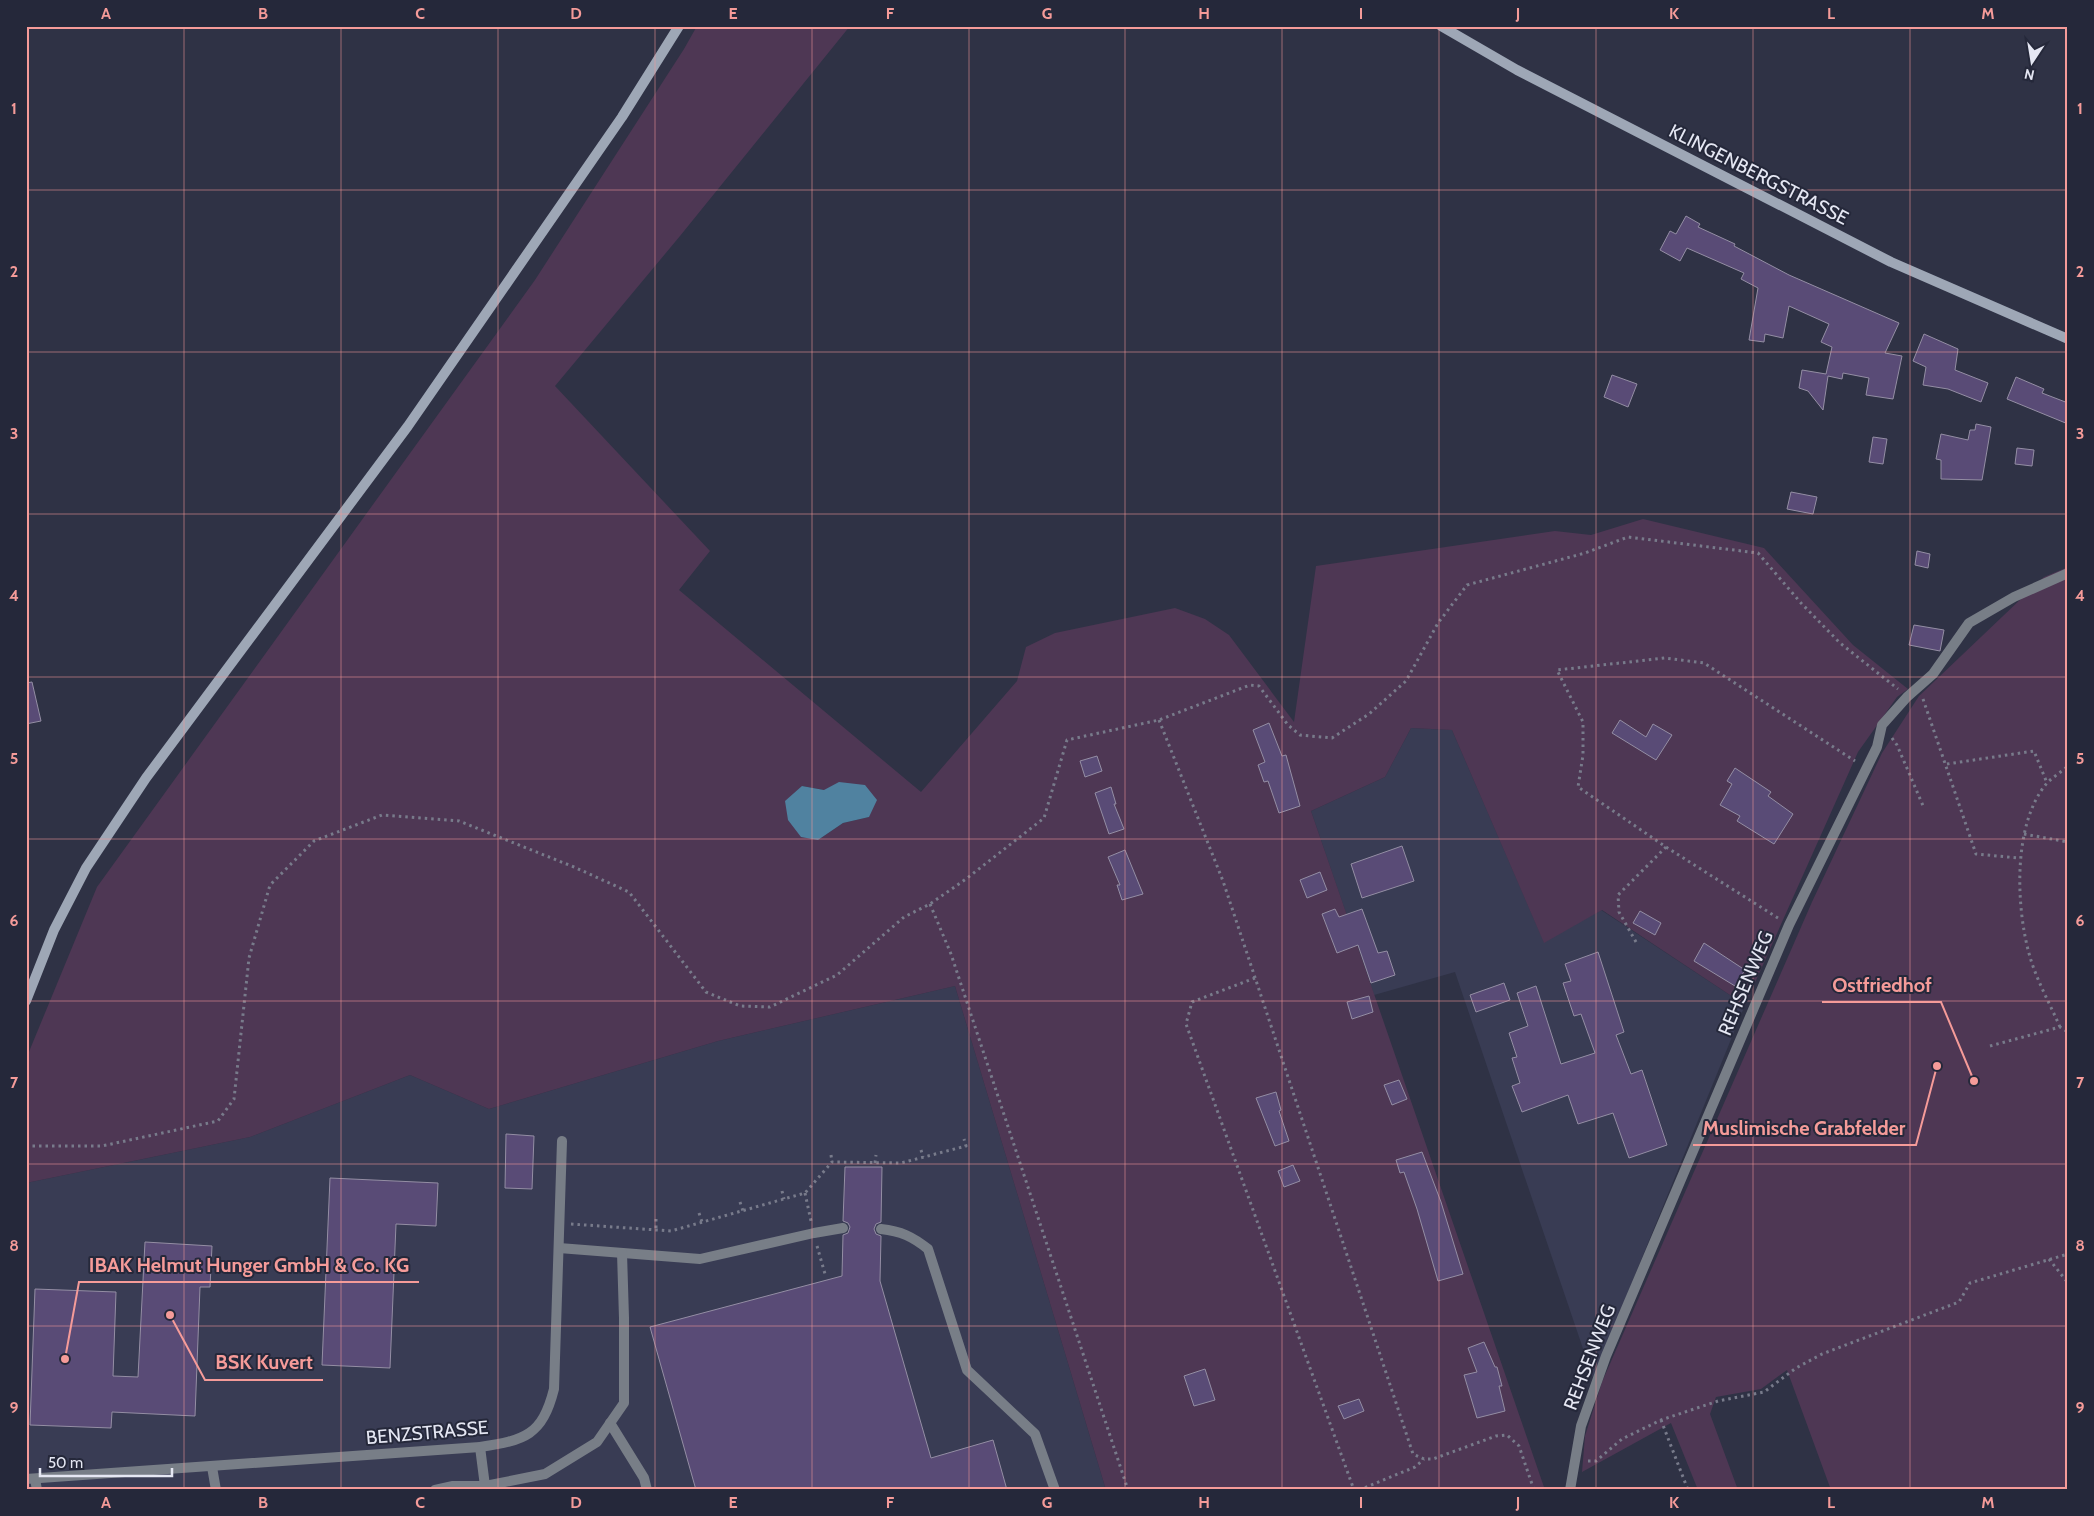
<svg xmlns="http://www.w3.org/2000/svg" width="2094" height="1516" font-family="Cabin,sans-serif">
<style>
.built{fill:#393c54}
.green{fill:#4e3754;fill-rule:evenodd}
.water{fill:#5082a0}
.building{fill:#594b76;stroke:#948ea4}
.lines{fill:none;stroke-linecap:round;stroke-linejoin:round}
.path{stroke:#787b8b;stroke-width:3;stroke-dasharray:2.5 4;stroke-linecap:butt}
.lane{stroke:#787e87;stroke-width:10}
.street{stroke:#787e87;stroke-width:10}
.secondary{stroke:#9ea7b6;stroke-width:10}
.grid{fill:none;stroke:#f59b99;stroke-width:1;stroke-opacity:0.55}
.labels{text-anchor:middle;stroke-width:4;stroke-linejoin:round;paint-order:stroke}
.street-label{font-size:19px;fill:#e5e7f3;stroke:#25283a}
.leader{fill:none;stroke:#f59b99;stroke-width:2}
.callout-dot{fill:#f59b99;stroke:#25283a;stroke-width:2}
.callout-label{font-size:20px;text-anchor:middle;font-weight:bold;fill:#f59b99;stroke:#25283a;stroke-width:4;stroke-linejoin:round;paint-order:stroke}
.neatline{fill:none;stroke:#f59b99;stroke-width:2}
.grid-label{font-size:16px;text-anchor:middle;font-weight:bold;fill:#f59b99}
</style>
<rect width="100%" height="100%" fill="#2f3245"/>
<!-- built -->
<g class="built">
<polygon points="1411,728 1452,730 1544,942 1601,910 1745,1005 1593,1378 1455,972 1374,995 1311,811 1385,777"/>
<polygon points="955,986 1106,1490 26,1490 26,1183 250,1137 410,1075 489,1109 718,1041"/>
</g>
<!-- green -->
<g class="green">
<path d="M697 26H850L680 236 555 386 710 551 679 590 921 792 1017 681 1026 647 1055 633 1175 608 1205 619 1229 635 1294 722 1316 566 1555 531 1591 535 1643 519 1764 548 1853 645 1908 689 1897 697 1858 752 1745 1005 1602 910 1544 943 1452 730 1411 728 1385 777 1311 811 1545 1490H1106L955 986 718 1041 489 1109 410 1075 250 1137 26 1183V1059L97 887 535 280 684 49ZM802 786 824 790 869 817 843 823 818 840Z"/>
<polygon points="2068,567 2068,1490 1831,1490 1787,1370 1761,1389 1716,1397 1710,1414 1738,1490 1698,1490 1671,1423 1582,1472 1585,1436 1602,1382 1812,902 1882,753 1919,696 2044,577"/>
</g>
<!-- water -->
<polygon class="water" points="839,782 865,785 877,800 869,817 843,823 818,840 801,837 788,820 785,801 802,786 824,790"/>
<!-- building -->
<g class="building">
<polygon points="1686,216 1700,224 1698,227 1735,244 1734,246 1789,275 1899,323 1885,353 1902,356 1893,399 1866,395 1869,378 1843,373 1842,379 1828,376 1823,410 1808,391 1799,388 1802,370 1826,374 1832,347 1821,342 1829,324 1789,306 1783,338 1765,334 1764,342 1749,340 1758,288 1741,279 1744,273 1687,248 1680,261 1660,250 1670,231 1676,234"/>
<polygon points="1924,334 1958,349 1955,370 1988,383 1981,402 1948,389 1923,385 1926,367 1913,361"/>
<polygon points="1612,375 1637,384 1628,407 1604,397"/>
<polygon points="2016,377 2044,389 2042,393 2068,403 2068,424 2007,399"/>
<polygon points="1976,424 1991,427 1982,480 1941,479 1941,460 1936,459 1941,434 1968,440 1970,430 1975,430"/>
<polygon points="1873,437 1887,439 1883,464 1869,462"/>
<polygon points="2017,448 2034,450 2032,466 2015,464"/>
<polygon points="1791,492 1817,497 1813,514 1787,509"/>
<polygon points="1917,551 1930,554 1928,568 1915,565"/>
<polygon points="1914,625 1944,630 1940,651 1909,645"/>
<polygon points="32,682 41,721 26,724 26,683"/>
<polygon points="1620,720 1646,737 1653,724 1672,735 1656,760 1612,733"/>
<polygon points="1269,723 1282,756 1286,755 1300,806 1279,813 1268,781 1264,782 1258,765 1265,762 1253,730"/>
<polygon points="1097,756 1102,771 1085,777 1080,761"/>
<polygon points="1735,768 1771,792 1768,796 1793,814 1774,844 1737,821 1740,816 1720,805 1732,784 1727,781"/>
<polygon points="1111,787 1116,804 1114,804 1124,829 1109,834 1095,793"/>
<polygon points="1402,846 1414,881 1362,898 1351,864"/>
<polygon points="1125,850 1143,894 1122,900 1117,885 1120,885 1108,857"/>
<polygon points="1320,872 1327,890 1307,898 1300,880"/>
<polygon points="1335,909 1339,917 1362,909 1378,953 1387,951 1395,975 1371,983 1358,945 1337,953 1322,914"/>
<polygon points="1640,911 1661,923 1655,935 1633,923"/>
<polygon points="1704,943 1745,970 1735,986 1694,961"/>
<polygon points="1598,952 1624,1032 1616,1035 1631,1074 1642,1070 1667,1145 1629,1158 1613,1113 1578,1124 1568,1095 1522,1112 1512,1086 1520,1083 1512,1058 1517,1057 1509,1033 1528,1026 1517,993 1536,986 1561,1064 1595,1053 1581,1014 1574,1016 1563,983 1571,981 1565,964"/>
<polygon points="1504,983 1510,1000 1476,1012 1470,995"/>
<polygon points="1369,996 1373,1012 1352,1019 1347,1002"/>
<polygon points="1399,1080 1407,1099 1392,1105 1384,1085"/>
<polygon points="1276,1092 1281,1110 1279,1111 1289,1141 1275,1146 1256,1098"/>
<polygon points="506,1134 534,1136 532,1189 505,1188"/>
<polygon points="1422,1152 1441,1202 1463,1274 1438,1281 1417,1209 1404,1172 1400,1173 1396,1160"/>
<polygon points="1293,1165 1300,1181 1284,1187 1278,1171"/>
<polygon points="845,1167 882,1167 881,1222 876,1224 874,1229 876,1234 881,1236 880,1281 931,1458 993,1440 1007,1490 696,1490 650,1327 842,1276 843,1235 848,1233 850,1227 848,1223 843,1221"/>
<polygon points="330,1178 438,1183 436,1226 396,1224 390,1368 322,1365"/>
<polygon points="145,1242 212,1246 210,1287 200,1287 195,1416 112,1412 111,1428 30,1425 35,1289 116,1292 113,1376 138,1377"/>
<polygon points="1484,1342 1495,1367 1497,1367 1502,1386 1499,1386 1505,1411 1477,1418 1464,1375 1477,1372 1468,1348"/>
<polygon points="1205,1369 1215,1400 1194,1406 1184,1376"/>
<polygon points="1359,1399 1364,1411 1344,1419 1338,1406"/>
</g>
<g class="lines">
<!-- path -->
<g class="path">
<polyline points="1923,699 1976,854 2019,858"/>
<polyline points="1159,720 1223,881 1413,1454 1424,1459 1433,1459 1496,1436 1507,1435 1519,1446 1534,1490"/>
<polyline points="1892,738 1897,745 1924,808"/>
<polyline points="1947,764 2034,751 2047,783"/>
<polyline points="2024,834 2068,842"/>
<polyline points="930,904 951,954 1128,1490"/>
<polyline points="1778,918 1666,847 1578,787 1583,755 1583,722 1557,670 1665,658 1704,663 1855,761"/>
<polyline points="1636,942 1619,912 1618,895 1666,847"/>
<polyline points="1255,978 1192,1002 1186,1024 1354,1490"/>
<path d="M2060 1027C2050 1004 2037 981 2030 957 2016 909 2012 824 2047 783 2053 777 2061 772 2068 766"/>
<polyline points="1990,1046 2060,1027 2068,1032"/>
<polyline points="26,1146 102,1146 218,1121 234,1099 249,958 270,885 314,841 382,815 459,821 574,867 629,892 706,992 740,1006 770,1007 837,975 904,917 930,904 966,879 1044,818 1067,740 1159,720 1250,685 1259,686 1288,725 1300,735 1332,738 1369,714 1406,681 1438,623 1467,585 1585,553 1628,537 1758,553 1801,603 1840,643 1898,689"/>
<polyline points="921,1150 923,1157"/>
<polyline points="831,1155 832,1162"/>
<polyline points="875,1163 876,1155"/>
<polyline points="782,1191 784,1199"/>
<polyline points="805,1193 811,1221"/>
<polyline points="740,1202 743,1211"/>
<polyline points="699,1213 702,1222"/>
<polyline points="656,1219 656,1230"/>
<polyline points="571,1224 671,1231 805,1193 832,1162 901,1163 966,1146 964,1139"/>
<polyline points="817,1246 825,1274"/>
<polyline points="2049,1259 2068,1283"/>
<polyline points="1661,1420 1688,1490"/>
<polyline points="1588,1461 1596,1461 1622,1439 1661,1420 1718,1401 1764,1392 1796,1368 1822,1354 1959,1302 1970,1283 2068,1254"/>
<polyline points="1359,1490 1415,1467 1424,1459"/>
</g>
<!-- lane -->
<g class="lane">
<path d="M881 1229C901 1231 913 1237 928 1249L967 1370 1035 1434 1055 1490"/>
<polyline points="559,1248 700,1259 814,1233 843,1228"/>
<polyline points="610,1423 644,1478 647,1490"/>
<polyline points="480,1447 485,1486"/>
<polyline points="212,1467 216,1490"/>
<polyline points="35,1479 37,1490"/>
<polyline points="435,1490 453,1486 485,1486 545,1474 597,1442 624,1403 624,1318 622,1253"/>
<polyline points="1570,1490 1581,1426 1606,1356 1789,925 1877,747 1882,725 1907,697 1933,674 1969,623 2014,597 2068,573"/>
</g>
<!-- street -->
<path class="street" d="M26 1479 480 1447C525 1440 542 1436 554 1389L562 1141"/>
<!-- secondary -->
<g class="secondary">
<polyline points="1441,26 1517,70 1891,262 2068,339"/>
<polyline points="26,1001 54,930 86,868 146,778 408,426 622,117 679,26"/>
</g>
</g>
<!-- grid -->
<path class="grid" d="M184 26V1490M341 26V1490M498 26V1490M655 26V1490M812 26V1490M969 26V1490M1125 26V1490M1282 26V1490M1439 26V1490M1596 26V1490M1753 26V1490M1910 26V1490M26 190H2068M26 352H2068M26 514H2068M26 677H2068M26 839H2068M26 1001H2068M26 1164H2068M26 1326H2068"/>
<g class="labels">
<!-- street labels -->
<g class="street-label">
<text transform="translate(1759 174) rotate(27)" y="7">KLINGENBERGSTRASSE</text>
<text transform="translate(1745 983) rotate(-67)" y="7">REHSENWEG</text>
<text transform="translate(1589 1357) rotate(-69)" y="7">REHSENWEG</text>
<text transform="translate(427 1432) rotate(-5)" y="7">BENZSTRASSE</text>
</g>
</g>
<!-- callouts -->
<path class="leader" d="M1974 1081L1941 1002H1822M1937 1066L1916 1145H1693M65 1359L79 1282H419M170 1315L205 1380H323"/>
<g class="callout-dot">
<circle cx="1974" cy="1081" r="5"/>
<circle cx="1937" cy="1066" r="5"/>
<circle cx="65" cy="1359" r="5"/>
<circle cx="170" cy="1315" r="5"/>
</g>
<g class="callout-label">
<text x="1882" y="992">Ostfriedhof</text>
<text x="1804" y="1135">Muslimische Grabfelder</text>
<text x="249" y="1272">IBAK Helmut Hunger GmbH &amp; Co. KG</text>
<text x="264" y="1369">BSK Kuvert</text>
</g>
<!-- border -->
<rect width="2094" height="1516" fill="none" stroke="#25283a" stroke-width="55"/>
<!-- north arrow -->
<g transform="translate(2032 62) rotate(192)" stroke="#25283a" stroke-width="4" paint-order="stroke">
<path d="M0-4L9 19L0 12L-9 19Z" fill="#e5e7f3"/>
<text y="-8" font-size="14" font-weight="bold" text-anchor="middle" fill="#e5e7f3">N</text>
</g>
<!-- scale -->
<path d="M40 1468v8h132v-8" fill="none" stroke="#e5e7f3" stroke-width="2.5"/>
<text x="48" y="1468" font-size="15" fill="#e5e7f3" stroke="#25283a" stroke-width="4" paint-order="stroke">50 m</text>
<rect x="28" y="28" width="2038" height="1460" class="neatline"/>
<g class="grid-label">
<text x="106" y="19">A</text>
<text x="263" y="19">B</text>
<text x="420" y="19">C</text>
<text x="576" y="19">D</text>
<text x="733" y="19">E</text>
<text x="890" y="19">F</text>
<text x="1047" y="19">G</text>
<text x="1204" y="19">H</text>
<text x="1361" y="19">I</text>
<text x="1518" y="19">J</text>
<text x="1674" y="19">K</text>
<text x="1831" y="19">L</text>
<text x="1988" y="19">M</text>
<text x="14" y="114">1</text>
<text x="2080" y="114">1</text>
<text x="14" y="277">2</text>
<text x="2080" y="277">2</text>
<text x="14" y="439">3</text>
<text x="2080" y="439">3</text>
<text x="14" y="601">4</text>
<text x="2080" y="601">4</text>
<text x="14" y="764">5</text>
<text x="2080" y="764">5</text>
<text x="14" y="926">6</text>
<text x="2080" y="926">6</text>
<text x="14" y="1088">7</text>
<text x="2080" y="1088">7</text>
<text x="14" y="1251">8</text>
<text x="2080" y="1251">8</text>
<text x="14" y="1413">9</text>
<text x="2080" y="1413">9</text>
<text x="106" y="1508">A</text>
<text x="263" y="1508">B</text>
<text x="420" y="1508">C</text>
<text x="576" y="1508">D</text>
<text x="733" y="1508">E</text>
<text x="890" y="1508">F</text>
<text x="1047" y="1508">G</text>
<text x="1204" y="1508">H</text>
<text x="1361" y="1508">I</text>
<text x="1518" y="1508">J</text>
<text x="1674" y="1508">K</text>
<text x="1831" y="1508">L</text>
<text x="1988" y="1508">M</text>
</g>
</svg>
